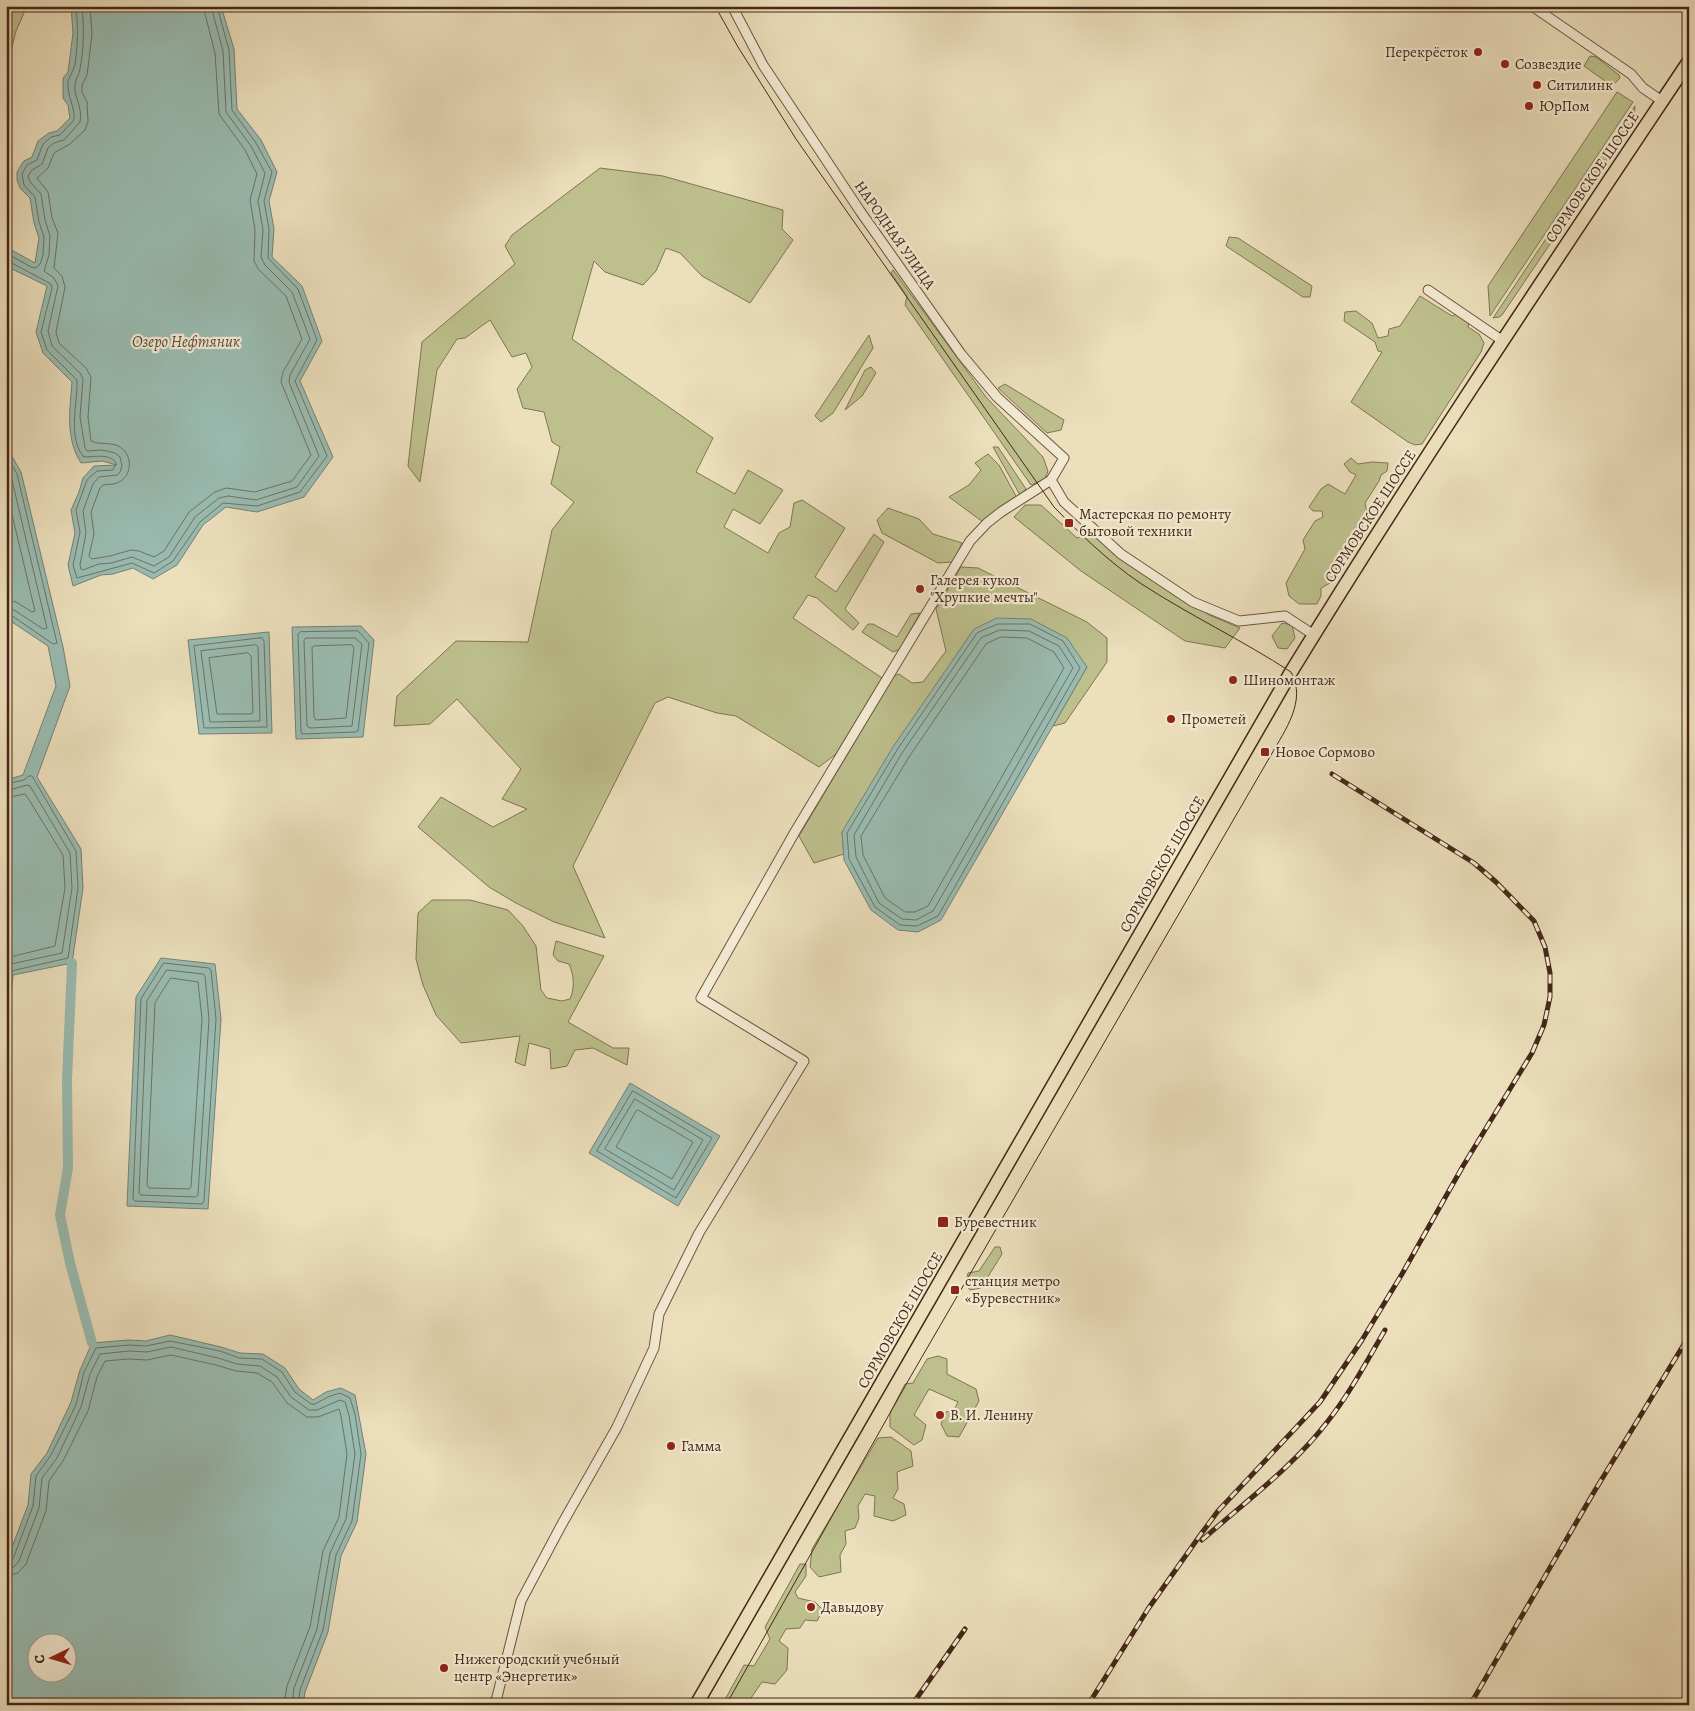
<svg xmlns="http://www.w3.org/2000/svg" width="1695" height="1711" font-family="Alegreya,serif">
<style>
.green{fill:#bdc08d;stroke:#817452}
.water{fill:#99bcb2;stroke:#778074;fill-rule:evenodd}
.lines{fill:none;stroke-linecap:round;stroke-linejoin:round}
.shore{stroke:#6f7264;stroke-width:1}
.canal{stroke:#99bcb2;stroke-width:10}
.street-casing{stroke:#6f5540;stroke-width:11}
.primary-casing{stroke:#452717;stroke-width:15}
.street{stroke:#f3ead3;stroke-width:9}
.primary{stroke:#ecdfbc;stroke-width:12}
.tram{stroke:#452717;stroke-width:1}
.rail-casing{stroke:#452717;stroke-width:5}
.rail{stroke:#f3ead3;stroke-width:3;stroke-dasharray:9;stroke-linecap:butt}
.poi-dot{fill:#8f2418;stroke:#f3ead3;stroke-width:2}
.labels{text-anchor:middle;stroke-width:4.5;stroke-linejoin:round;paint-order:stroke}
.poi-label{font-size:15px;fill:#452717;stroke:#f3ead3;text-anchor:start}
.street-label{font-size:15px;fill:#452717;stroke:#f3ead3}
.water-label{font-size:16px;font-style:italic;fill:#5a4c3e;stroke:#f3ead3}
</style>
<rect width="100%" height="100%" fill="#ecdfbc"/>
<filter id="stains"><feTurbulence type="fractalNoise" baseFrequency=".004" numOctaves="4"/><feColorMatrix values="0 0 0 0 .2 0 0 0 0 .09 0 0 0 0 .02 0 0 0 .5 -.17"/></filter>
<radialGradient id="worn" r=".72"><stop offset=".6" stop-color="#630" stop-opacity="0"/><stop offset="1" stop-color="#630" stop-opacity=".3"/></radialGradient>
<!-- green -->
<g class="green">
<polygon points="6,6 27,6 16,31 6,70"/>
<polygon points="1590,56 1596,57 1619,75 1620,78 1612,86 1584,66"/>
<polygon points="1617,92 1633,102 1490,316 1488,286"/>
<polygon points="1635,106 1634,120 1502,315 1499,317 1493,318"/>
<polygon points="600,168 663,176 783,210 782,229 793,240 750,303 702,276 680,253 666,248 656,271 643,285 605,272 594,261 572,339 713,438 696,472 735,494 748,470 783,490 760,524 733,509 724,527 768,553 779,533 790,527 794,503 802,500 845,528 815,577 836,592 874,534 884,542 845,609 859,623 853,630 817,598 808,595 793,618 882,678 836,754 819,767 736,716 717,713 668,697 655,703 573,866 605,938 554,922 516,903 489,887 418,827 441,797 493,827 527,809 502,799 521,769 457,699 430,724 394,726 397,696 456,641 528,642 552,530 574,502 551,484 560,447 552,442 544,412 523,408 517,389 532,367 526,353 512,357 490,320 465,338 457,339 437,370 420,482 408,466 422,342 515,264 505,246 512,235"/>
<polygon points="1229,237 1238,238 1312,286 1310,297 1303,297 1226,246"/>
<polygon points="893,270 986,397 1043,457 1048,471 1045,479 1031,485 905,305 907,296 891,273"/>
<polygon points="1420,296 1452,316 1457,314 1469,323 1468,327 1479,334 1484,343 1481,352 1422,444 1415,445 1408,442 1351,402 1382,352 1378,351 1375,342 1344,321 1345,312 1356,311 1372,323 1378,338 1388,336 1389,329 1400,326"/>
<polygon points="869,335 873,348 833,413 821,422 815,416"/>
<polygon points="871,367 876,373 862,396 845,410 865,370"/>
<polygon points="1005,384 1064,420 1061,430 1047,433 998,388"/>
<polygon points="993,447 998,447 1026,489 1020,495"/>
<polygon points="988,454 999,465 1017,498 983,522 949,497 969,485 981,470 975,463"/>
<polygon points="1351,458 1358,464 1372,462 1388,463 1387,471 1381,475 1379,481 1365,503 1368,517 1351,545 1343,548 1334,561 1337,571 1332,582 1321,588 1321,596 1317,604 1299,604 1289,596 1286,583 1305,549 1303,540 1315,521 1323,517 1322,511 1313,511 1309,507 1321,489 1328,484 1345,494 1356,475 1350,472 1344,464"/>
<polygon points="1025,505 1041,505 1077,538 1090,533 1160,584 1209,615 1240,628 1225,648 1185,641 1081,571 1014,517"/>
<polygon points="888,508 919,519 933,534 962,543 953,562 938,563 882,533 877,520"/>
<polygon points="961,567 978,568 1087,622 1107,638 1107,662 1065,723 1053,726 1087,667 842,832 844,854 814,863 799,836 894,676 899,674 912,683 923,682 946,651 936,609"/>
<polygon points="920,613 900,649 893,652 862,632 868,624 873,624 897,637 911,614"/>
<polygon points="1282,623 1292,625 1295,638 1287,649 1278,648 1272,636"/>
<path d="M432 900H470L508 910 523 926 536 946 541 990 547 998 562 1001 570 999C575 988 574 975 569 964L558 961 553 955 556 941 604 956 568 1022 613 1048H629L627 1065 593 1048 575 1050 567 1066 551 1069 550 1049 529 1043 525 1066 515 1062 520 1036 461 1043 436 1015 423 985 416 959 418 913Z"/>
<polygon points="995,1247 1000,1247 1002,1254 981,1288 970,1290 965,1285 968,1273 979,1271"/>
<polygon points="938,1356 947,1359 947,1374 976,1389 979,1401 959,1437 947,1436 941,1424 946,1412 954,1410 958,1402 929,1389 914,1415 926,1425 922,1440 914,1445 890,1427 890,1413 905,1384 913,1383 927,1359"/>
<polygon points="891,1437 911,1451 913,1466 897,1472 898,1489 893,1498 904,1504 906,1515 893,1521 874,1516 875,1496 865,1494 858,1506 859,1518 855,1528 845,1531 846,1544 840,1555 841,1572 819,1577 810,1567 812,1549 878,1438"/>
<polygon points="800,1564 806,1564 806,1576 795,1592 798,1598 815,1602 823,1610 817,1621 805,1620 800,1628 786,1629 779,1641 788,1648 787,1670 775,1684 762,1682 751,1698 752,1705 722,1705 744,1665 754,1666 770,1639 765,1627"/>
</g>
<!-- water -->
<g class="water">
<path d="M71 6H221L234 49 237 109 261 140 277 172 269 201 274 229 272 257 302 286 322 341 300 381 333 457 304 497 257 512 226 507 203 525 177 565 153 579 133 568 113 574 101 575 73 586 68 565 75 533 71 510 79 492 83 478 94 466 117 465 102 461 81 463C65 438 70 409 72 382L43 353 36 332 47 286 6 266V206L9 221 8 248 35 263 39 238 34 223 30 198 20 188 17 180V172L20 167 24 161 32 157 38 141 49 133 57 131 70 118 68 105 63 98V78L68 72 73 33Z"/>
<polygon points="6,446 21,472 63,647 70,686 37,777 81,849 83,888 72,963 13,975 6,1054 6,780 23,775 56,686 48,646 6,618"/>
<polygon points="997,618 1031,619 1067,638 1087,667 941,920 918,932 898,930 871,910 844,860 842,832 893,747 974,629"/>
<polygon points="361,626 374,640 363,737 296,739 292,627"/>
<polygon points="269,632 272,733 199,734 188,640"/>
<polygon points="161,958 215,964 221,1019 208,1209 127,1206 136,997"/>
<polygon points="630,1083 720,1136 678,1206 589,1153"/>
<path d="M170 1335 221 1347 240 1353 263 1354 285 1368 299 1389 313 1400 326 1392 341 1388 355 1395 366 1454 357 1522 341 1556 328 1632 305 1692 303 1705H6V1563L28 1505 31 1474 47 1453 71 1402 80 1370 92 1343 129 1340 146 1341ZM38 1644H68V1674H38Z"/>
</g>
<g class="lines">
<!-- shore -->
<g class="shore">
<path d="M82 6C84 28 84 48 80 69 79 74 76 79 75 84 73 96 83 106 80 122L64 140 54 143 48 148 42 164 32 170 28 176 30 182 41 194 45 220 50 236 49 255 44 271 54 278 58 286 48 331 52 346 80 373 83 379 80 417 85 448 87 451 102 450 115 453 120 457 122 466 120 472 117 475 99 477 93 484 83 511 86 533 80 565 81 569 83 570 99 564 111 563 132 557 154 566 169 557 195 517 219 498 228 496 256 500 297 487 319 456 289 382 290 375 310 339 292 292 265 265 261 257 263 230 258 201 265 173 251 146 226 112 223 51 211 6"/>
<path d="M90 6 92 35 87 75 82 85V92L87 102 88 122 85 130 70 144 54 153 48 168 37 178 48 192 52 218 58 233 54 268 62 276 65 287 56 332 59 343 86 368 91 377 88 417 91 441C99 445 110 442 118 446 133 453 133 475 119 482 114 485 108 484 103 485L100 488 91 512 94 534 89 556 92 559 110 556 131 550 139 551 154 557 164 551 189 512 215 492 226 488 255 492 292 481 311 455 281 382 283 372 302 339 286 296 259 270 254 261 255 230 250 200 257 174 245 150 219 114 215 53 203 6"/>
<path d="M6 253 33 268 37 267 40 264 43 255 44 237 39 222 35 197 24 185 22 174 27 165 37 160 43 144 51 137 60 135 74 120C75 106 67 96 68 82 69 76 74 71 75 64 78 45 78 26 76 6"/>
<path d="M6 262H10L51 284 52 288 41 332 47 350 77 380C78 403 67 438 84 457 94 457 110 453 116 463L113 470 97 471 87 480 76 510 80 532 73 565 77 578 132 563 154 573 173 561 200 522 223 503 257 506 300 492 327 456 295 381 317 340 298 289 268 258 269 229 264 201 272 172 256 143 232 110 229 50 217 6"/>
<polyline points="6,455 17,474 57,643 53,644 11,615 6,614"/>
<polyline points="6,468 11,476 47,628 43,629 14,610 6,608"/>
<polyline points="6,489 35,611 32,612 16,602 6,600"/>
<polygon points="998,624 1030,624 1063,641 1080,668 938,916 917,926 900,925 875,907 849,859 847,833 897,750 977,633"/>
<polygon points="1000,630 1029,631 1059,646 1073,668 933,911 916,920 902,919 879,903 856,857 854,835 902,753 981,638"/>
<polygon points="358,631 369,643 358,731 356,732 302,734 301,732 298,634 300,632"/>
<polygon points="1001,637 1027,638 1054,652 1064,668 928,906 915,912 905,912 885,898 863,855 861,836 909,757 986,644"/>
<polygon points="262,638 264,641 267,727 204,728 194,646"/>
<polygon points="306,638 355,638 362,644 352,726 310,728 307,726 304,641"/>
<polygon points="256,645 258,647 260,721 210,722 201,651"/>
<polygon points="352,645 354,648 346,718 316,720 314,717 312,647 314,646"/>
<polygon points="248,653 251,656 253,713 250,714 217,714 209,658"/>
<polyline points="6,784 24,780 29,776 32,776 76,851 78,888 68,958 11,971 8,975 6,996"/>
<polyline points="6,791 27,785 30,786 70,853 72,888 62,953 11,964 6,967"/>
<polyline points="6,798 24,794 26,795 63,855 65,888 55,946 6,958"/>
<polygon points="164,963 209,968 211,970 216,1019 204,1201 202,1204 135,1201 133,1199 141,999"/>
<polygon points="167,970 203,974 205,976 209,1019 198,1195 196,1197 141,1195 139,1193 147,1001"/>
<polygon points="171,978 198,982 202,1019 191,1187 189,1189 149,1188 147,1185 155,1003"/>
<polygon points="633,1091 712,1138 676,1198 597,1151"/>
<polygon points="635,1099 703,1140 674,1190 605,1149"/>
<polygon points="638,1110 693,1142 672,1179 616,1147 636,1111"/>
<polyline points="6,1562 10,1562 13,1559 33,1506 36,1476 51,1455 76,1405 84,1372 96,1348 129,1345 146,1346 170,1341 220,1351 239,1358 262,1359 282,1372 295,1392 311,1404 315,1404 328,1397 340,1393 350,1398 355,1414 361,1454 352,1521 336,1555 323,1630 300,1690 298,1705"/>
<polyline points="6,1569 14,1567 19,1561 39,1508 42,1478 57,1458 81,1407 90,1374 100,1354 129,1351 147,1352 171,1347 218,1358 237,1364 260,1366 277,1377 291,1397 309,1410 317,1410 340,1400 345,1402 349,1415 355,1454 346,1519 330,1553 317,1629 294,1688 292,1705"/>
<polyline points="6,1576 18,1573 26,1564 46,1511 49,1481 63,1461 88,1411 97,1377 105,1361 129,1359 147,1360 171,1355 216,1365 236,1371 257,1373 272,1382 287,1403 307,1417 318,1417 339,1409 341,1416 347,1454 339,1517 323,1551 310,1627 287,1686 284,1705"/>
</g>
<!-- canal -->
<polyline class="canal" points="72,963 67,1080 68,1168 60,1215 70,1263 92,1343"/>
<defs>
<g id="street">
<polyline points="1532,6 1631,74 1643,88 1662,101"/>
<polyline points="1428,290 1503,341"/>
<polyline points="1051,480 1064,502 1121,554 1193,602 1239,621 1285,616 1314,635"/>
<polyline points="495,1705 521,1601 562,1524 617,1427 654,1348 659,1314 699,1233 804,1061 701,998 796,830 970,541 987,523 1001,512 1051,480 1064,458 997,397 961,354 860,211 763,65 732,6"/>
</g>
<path id="primary" d="M696 1705 1291 672C1418 465 1554 263 1689 61"/>
</defs>
<!-- street casing -->
<use href="#street" class="street-casing"/>
<!-- primary casing -->
<use href="#primary" class="primary-casing"/>
<!-- street -->
<use href="#street" class="street"/>
<!-- primary -->
<use href="#primary" class="primary"/>
<!-- tram -->
<path class="tram" d="M715 6 738 47 796 139 1054 507C1081 535 1108 561 1140 583 1189 615 1242 640 1291 672 1307 701 1285 730 1271 755L908 1381 726 1705"/>
<defs>
<g id="rail">
<path d="M1202 1540C1245 1502 1293 1467 1328 1421 1350 1393 1367 1361 1385 1330"/>
<polyline points="912,1705 965,1629"/>
<polyline points="1088,1705 1148,1609 1201,1534 1218,1511 1320,1402 1362,1340 1402,1274 1463,1166 1532,1053 1544,1025 1550,997 1550,973 1545,947 1534,921 1496,882 1474,863 1332,774"/>
<polyline points="1470,1705 1594,1492 1689,1336"/>
</g>
</defs>
<!-- rail casing -->
<use href="#rail" class="rail-casing"/>
<!-- rail -->
<use href="#rail" class="rail"/>
</g>
<!-- markers -->
<g class="poi-dot">
<circle cx="1478" cy="52" r="5"/>
<circle cx="1505" cy="64" r="5"/>
<circle cx="1537" cy="85" r="5"/>
<circle cx="1529" cy="106" r="5"/>
<rect x="1064" y="518" width="10" height="10" rx="2.5"/>
<circle cx="920" cy="589" r="5"/>
<circle cx="1233" cy="680" r="5"/>
<circle cx="1171" cy="719" r="5"/>
<rect x="1260" y="747" width="10" height="10" rx="2.5"/>
<rect x="937" y="1216" width="12" height="12" rx="2.5"/>
<rect x="950" y="1285" width="10" height="10" rx="2.5"/>
<circle cx="940" cy="1415" r="5"/>
<circle cx="671" cy="1446" r="5"/>
<circle cx="811" cy="1607" r="5"/>
<circle cx="444" cy="1668" r="5"/>
</g>
<g class="labels">
<!-- poi labels -->
<g class="poi-label">
<text x="1468" y="57" text-anchor="end">Перекрёсток</text>
<text x="1515" y="69">Созвездие</text>
<text x="1547" y="90">Ситилинк</text>
<text x="1539" y="111">ЮрПом</text>
<text x="1079" y="519">Мастерская по ремонту<tspan x="1079" dy="17">бытовой техники</tspan></text>
<text x="930" y="585">Галерея кукол<tspan x="930" dy="17">"Хрупкие мечты"</tspan></text>
<text x="1243" y="685">Шиномонтаж</text>
<text x="1181" y="724">Прометей</text>
<text x="1275" y="757">Новое Сормово</text>
<text x="954" y="1227">Буревестник</text>
<text x="965" y="1286">станция метро<tspan x="965" dy="17">«Буревестник»</tspan></text>
<text x="950" y="1420">В. И. Ленину</text>
<text x="681" y="1451">Гамма</text>
<text x="821" y="1612">Давыдову</text>
<text x="454" y="1664">Нижегородский учебный<tspan x="454" dy="17">центр «Энергетик»</tspan></text>
</g>
<!-- street labels -->
<g class="street-label">
<text transform="translate(1592 177) rotate(-56)" y="5">СОРМОВСКОЕ ШОССЕ</text>
<text transform="translate(895 235) rotate(55)" y="5">НАРОДНАЯ УЛИЦА</text>
<text transform="translate(1370 516) rotate(-57)" y="5">СОРМОВСКОЕ ШОССЕ</text>
<text transform="translate(1162 864) rotate(-60)" y="5">СОРМОВСКОЕ ШОССЕ</text>
<text transform="translate(900 1320) rotate(-60)" y="5">СОРМОВСКОЕ ШОССЕ</text>
</g>
<!-- water labels -->
<g class="water-label">
<text x="186" y="347">Озеро Нефтяник</text>
</g>
</g>
<!-- margin -->
<rect width="1695" height="1711" fill="none" stroke="#ecdfbc" stroke-width="25"/>
<rect x="8" y="8" width="1680" height="1696" fill="none" stroke="#452717" stroke-width="2.5"/>
<rect x="12" y="12" width="1670" height="1686" fill="none" stroke="#452717"/>
<!-- north arrow -->
<g transform="translate(52 1658) rotate(265)"><circle r="24" fill="#f3ead3" stroke="#ad9c88"/>
<path d="M0-4L9 19L0 12L-9 19Z" fill="#8f2418"/>
<text y="-8" font-size="14" font-weight="bold" text-anchor="middle" fill="#452717">С</text>
</g>
<rect width="100%" height="100%" filter="url(#stains)"/>
<rect width="100%" height="100%" fill="url(#worn)"/>
</svg>
